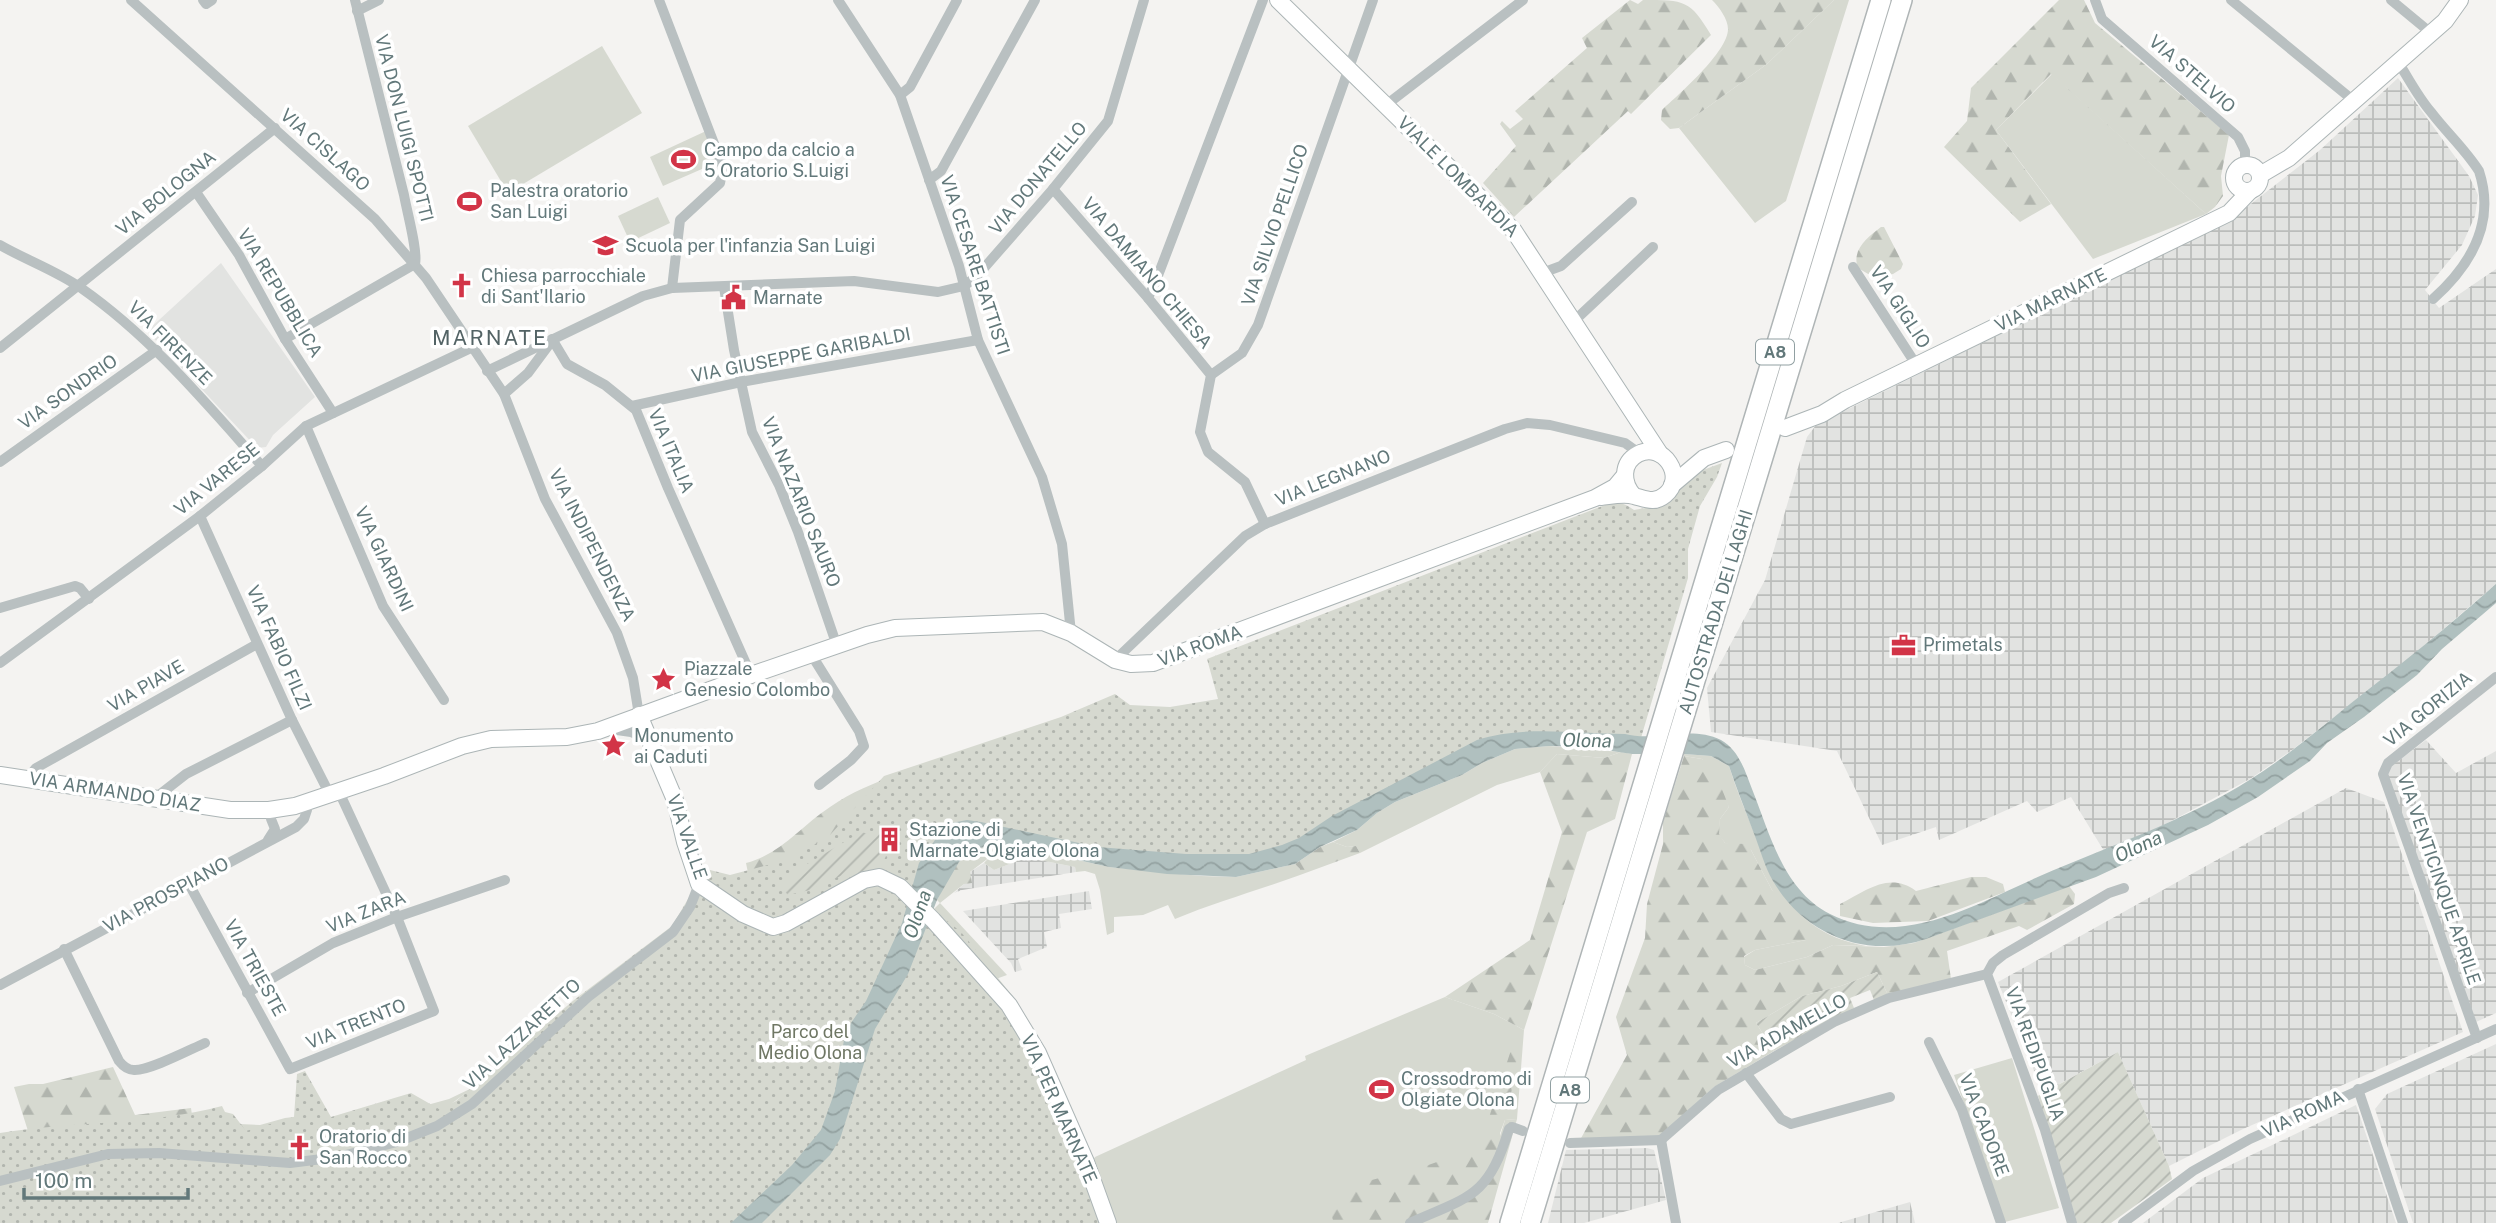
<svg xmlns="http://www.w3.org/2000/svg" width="2496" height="1223" font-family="'Public Sans',sans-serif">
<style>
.built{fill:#e2e3e1}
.industrial{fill:url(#industrial-grid)}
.grass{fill:#d6d9d0}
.forest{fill:url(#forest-firs)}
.park{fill:url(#park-dots)}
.garden{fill:url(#garden-furrows)}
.water{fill:url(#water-waves)}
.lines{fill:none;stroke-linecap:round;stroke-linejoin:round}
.secondary-casing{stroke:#acb5b6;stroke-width:18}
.highway-casing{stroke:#afb5b6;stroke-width:22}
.street{stroke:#b9c0c1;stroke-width:10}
.secondary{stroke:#fff;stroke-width:16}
.highway{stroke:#fff;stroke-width:19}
.labels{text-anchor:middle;stroke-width:7;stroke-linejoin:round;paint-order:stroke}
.shield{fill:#fff;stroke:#91a0a2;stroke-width:2}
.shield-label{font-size:16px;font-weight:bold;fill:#62787a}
.street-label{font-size:18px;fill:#62787a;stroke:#fff}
.poi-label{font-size:18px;fill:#62787a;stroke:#fff;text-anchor:start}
.park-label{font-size:18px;fill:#6f7764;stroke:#fff}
.water-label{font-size:19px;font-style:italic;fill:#5d7673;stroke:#fff}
.quarter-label{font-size:21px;letter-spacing:2px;fill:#536365;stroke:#fff}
</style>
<defs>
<pattern id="industrial-grid" width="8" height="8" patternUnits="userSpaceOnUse" patternTransform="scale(1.75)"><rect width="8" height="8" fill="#e2e3e1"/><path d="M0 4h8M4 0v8" fill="none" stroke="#bbbdbb"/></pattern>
<pattern id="forest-firs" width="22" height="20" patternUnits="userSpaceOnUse" patternTransform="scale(1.75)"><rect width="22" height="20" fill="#d6d9d0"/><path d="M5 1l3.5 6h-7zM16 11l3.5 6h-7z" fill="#b1b5ae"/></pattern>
<pattern id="park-dots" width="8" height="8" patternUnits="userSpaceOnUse" patternTransform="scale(1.75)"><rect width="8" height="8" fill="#d6d9d0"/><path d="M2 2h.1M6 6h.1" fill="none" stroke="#b1b5ae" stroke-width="1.8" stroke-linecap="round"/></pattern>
<pattern id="garden-furrows" width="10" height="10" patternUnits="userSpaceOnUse" patternTransform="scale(1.75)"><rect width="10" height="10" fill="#d6d9d0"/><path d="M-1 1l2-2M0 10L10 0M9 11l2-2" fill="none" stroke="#b1b5ae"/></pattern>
<pattern id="water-waves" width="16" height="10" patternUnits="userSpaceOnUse" patternTransform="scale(1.75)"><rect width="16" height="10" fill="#b0c0bf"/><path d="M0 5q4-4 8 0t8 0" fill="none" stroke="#93a1a0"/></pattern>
</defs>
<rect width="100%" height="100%" fill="#f4f3f1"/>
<!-- built -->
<polygon class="built" points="221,263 315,397 273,435 266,447 257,448 147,331"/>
<!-- industrial -->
<g class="industrial">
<polygon points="2398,78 2469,176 2478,195 2475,216 2462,245 2425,290 2439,308 2496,269 2496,584 2406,661 2292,750 2250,779 2160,827 2104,851 2071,797 2037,812 2027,801 1939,840 1936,827 1882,845 1837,751 1711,732 1707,688 1765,580 1807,437 1816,425 2229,221 2320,150"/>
<polygon points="2426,740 2456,773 2496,751 2496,1013 2476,1022 2386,770"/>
<polygon points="2346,788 2384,802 2463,1032 2243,1129 2169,1166 2118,1052 2043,1093 1998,982"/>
<polygon points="1035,859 1075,867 1076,872 962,890 954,893 964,884 970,872 984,863 994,870 1020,860"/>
<polygon points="1089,891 1092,909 1059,914 1061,928 1044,932 1047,947 1018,959 1022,970 1015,972 1011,963 963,911"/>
<polygon points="2496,1044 2496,1223 2413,1223 2375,1109 2387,1094"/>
<polygon points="2356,1105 2396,1223 2143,1223 2203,1178"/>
<polygon points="1647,1148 1654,1150 1666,1200 1584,1223 1548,1223 1566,1150"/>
<polygon points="1910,1202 1915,1223 1838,1223"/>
</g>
<!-- grass -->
<g class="grass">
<polygon points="1834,0 1849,0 1786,201 1755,223 1679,128 1767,64"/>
<polygon points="602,46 642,113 508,193 468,126"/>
<polygon points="2052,74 2206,214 2093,259 1996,130"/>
<polygon points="706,131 718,162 663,186 650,157"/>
<polygon points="658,197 670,223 630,242 618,216"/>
<polygon points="1549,746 1621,752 1604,758 1557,754 1540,772 1497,785 1360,853 1356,846 1347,847 1333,842 1357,830 1377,813 1395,802 1462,775 1482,763 1515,749"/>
<path d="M1684 754 1711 756 1729 766C1736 789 1745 810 1754 832 1777 891 1799 934 1866 946L1833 945 1807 957 1755 970 1745 965 1744 957 1755 950 1806 940 1772 890 1751 850 1725 843 1718 834 1720 819 1729 807 1702 759 1684 756Z"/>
<path d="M994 846 1060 856 1109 867 1201 876 1236 877 1295 864 1300 869V875C1259 890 1216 902 1175 919L1168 905 1143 915 1114 917V932L1107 935 1100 890 1095 874 1085 871 1076 872 1075 867 1035 859 1020 860 994 870 984 863 995 851Z"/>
<polygon points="940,903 1007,975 993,980 933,910"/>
<polygon points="1445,997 1494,1014 1524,1030 1517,1119 1505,1120 1493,1151 1391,1223 1116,1223 1092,1162 1095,1157 1306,1060 1305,1056"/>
<polygon points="2012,1058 2059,1208 2005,1222 1954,1075"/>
</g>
<!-- forest -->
<g class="forest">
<path d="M1630 0 1638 4 1643 0C1685 0 1690 0 1711 35L1631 114 1628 111 1514 217 1483 183 1516 146 1500 124 1502 121 1510 129 1523 119 1515 111 1587 48 1582 38Z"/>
<path d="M1712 0H1834L1767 64 1679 128 1670 129 1661 120 1662 110C1678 95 1728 52 1728 29 1728 19 1719 7 1712 0Z"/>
<polygon points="2059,0 2084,0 2095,23 2229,135 2221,176 2223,196 2215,207 2206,214 2051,74 1996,130 2051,204 2020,222 1944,147 1967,121 1971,88"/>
<path d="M1881 227H1884L1903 264 1901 269 1893 274 1875 278 1858 268C1851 250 1868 237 1881 227Z"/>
<polygon points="1621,752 1632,754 1615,819 1587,832 1524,1030 1494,1014 1445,997 1530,940 1562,832 1540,772 1557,754 1604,758"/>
<polygon points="1684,756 1702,759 1716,774 1729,807 1720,819 1719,834 1725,843 1745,844 1751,850 1772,890 1810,927 1806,940 1755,950 1744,956 1745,965 1755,970 1807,957 1833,945 1884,947 1914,943 2069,886 2075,894 2074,904 2027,930 2019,926 1947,951 1951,979 1888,995 1877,972 1841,986 1802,996 1756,1023 1774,1051 1714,1087 1659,1137 1580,1140 1627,1055 1616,1017 1645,938 1647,904 1663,844 1663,822"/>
<path d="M898 774 799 873H748L746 863C781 854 801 826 830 807 851 792 875 783 898 774Z"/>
<polygon points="1333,842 1347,847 1356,846 1360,853 1300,875 1300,869 1295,864 1320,847"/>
<path d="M994 846V854L970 872 972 883 964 884 940 903 937 900C951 873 960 847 994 846Z"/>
<path d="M1971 877H1986L2003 884 2005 892 1928 921 1873 923 1840 916V904C1866 891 1889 871 1916 891Z"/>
<path d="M1518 1049C1516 1072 1510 1091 1509 1114 1502 1120 1500 1126 1500 1136L1505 1120 1517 1119 1488 1223H1334L1326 1199 1343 1187C1379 1177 1459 1164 1483 1136L1511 1050Z"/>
<polygon points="113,1067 135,1115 191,1108 193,1122 260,1125 285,1118 309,1115 310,1122 380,1118 449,1099 474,1087 420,1127 0,1138 28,1131 14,1087 29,1084 43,1084"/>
</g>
<!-- park -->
<path class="park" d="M1722 463 1717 477 1700 506 1688 549V578L1641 738H1523L1281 858 1096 860 974 826 920 899 961 932 1015 999 1106 1223H0V1133C72 1121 153 1125 222 1106L225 1112 233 1114 246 1131 294 1117 297 1074 305 1071 331 1117 411 1093 439 1109 456 1101 574 1000 672 926 691 894 698 867 730 875 791 859 830 835 884 776 1061 717 1115 694 1130 705 1170 707 1218 699 1207 659 1605 505C1617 502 1624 502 1634 510L1663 505 1686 479 1703 470Z"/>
<!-- garden -->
<g class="garden">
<polygon points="899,826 877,840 886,856 881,866 873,871 862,874 850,872 810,890 788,895 781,887 797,870 861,832 873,835"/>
<polygon points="1877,972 1888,995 1874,1000 1870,990 1850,998 1854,1008 1774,1051 1756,1023 1802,996 1841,986"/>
<polygon points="2118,1052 2169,1166 2172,1179 2111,1223 2077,1223 2038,1096"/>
</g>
<!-- water -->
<path class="water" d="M2496 584V603L2442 649 2417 675 2364 717 2327 743 2310 761 2258 797 2208 825 2096 877 1926 939C1867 959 1805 936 1773 881 1764 866 1760 848 1753 831 1745 809 1736 788 1729 766L1711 756 1684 754H1632L1585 747 1549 746 1515 749 1482 763 1462 775 1395 802 1377 813 1357 830 1320 847 1295 864 1236 877 1167 874 1109 867 1060 856 994 846 978 848 969 852 959 862 937 900 908 974 875 1029 840 1139 830 1155 762 1223H731L792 1165 821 1130 835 1091 844 1040 851 1023 866 1001 902 923 919 863 946 824 967 820 981 822 1098 847 1186 854H1249L1282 845 1299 838 1332 816 1477 740C1524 725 1576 734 1625 734 1656 742 1690 725 1721 740 1739 750 1745 771 1752 789 1770 834 1783 890 1830 914 1901 950 1976 904 2040 876 2111 845 2185 821 2251 779 2286 757 2318 730 2350 704 2400 665 2449 626 2496 584Z"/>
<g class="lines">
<defs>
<g id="secondary">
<polyline points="1278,0 1514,231 1660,454"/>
<circle cx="2247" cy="178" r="13"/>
<polyline points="2260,175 2289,158 2445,21 2460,0"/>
<polyline points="1785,428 1822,414 1845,400 2229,213 2250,191"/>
<polyline points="1672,485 1704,458 1726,450"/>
<path d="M1601 497C1611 496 1624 493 1634 496 1646 499 1654 504 1665 495 1687 477 1663 441 1638 454 1621 463 1622 483 1634 496"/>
<polyline points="639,715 675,800 685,842 699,884 743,914 773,927 786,923 864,880 879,877 900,887 933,920 1009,1005 1038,1053 1086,1162 1108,1223"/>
<polyline points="0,775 230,810 269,810 295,806 384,776 462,746 491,739 567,737 598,731 751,675 867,635 895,628 1043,622 1071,633 1115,660 1131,664 1153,663 1595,498 1615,487 1625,475"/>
</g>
<g id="highway">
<polyline points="1510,1223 1881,0"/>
<polyline points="1530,1223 1902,0"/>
</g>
</defs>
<!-- secondary casing -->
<use href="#secondary" class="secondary-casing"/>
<!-- highway casing -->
<use href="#highway" class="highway-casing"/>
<!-- street -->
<g class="street">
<polyline points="131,0 375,219 426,278 504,394 545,499 617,633 633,678 639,715"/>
<polyline points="203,0 206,4 212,0"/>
<path d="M355 0 404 195C407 212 418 251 415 264"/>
<polyline points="659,0 723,167 720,183 680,220 672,288"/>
<polyline points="838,0 900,95 959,266 978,340 1042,477 1062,544 1071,633"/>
<polyline points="2095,0 2102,19 2238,137 2245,151 2245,164"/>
<polyline points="2231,0 2354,101"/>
<polyline points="2391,0 2431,33"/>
<polyline points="357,11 379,0"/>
<path d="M2398 62C2409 79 2418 97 2431 112 2446 132 2465 149 2479 171 2496 223 2470 266 2433 299"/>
<polyline points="900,95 910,87 957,0"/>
<polyline points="1386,105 1523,0"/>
<polyline points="929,180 941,171 1035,0"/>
<polyline points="1053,189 1148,298 1211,375 1200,432 1208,452 1245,482 1265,524"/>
<polyline points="196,192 239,255 285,339 333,413"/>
<path d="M0 245C26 260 57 271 81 288 151 337 205 402 262 466"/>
<polyline points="1853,267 1917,366"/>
<polyline points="1542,273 1561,266 1632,202"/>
<polyline points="724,287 734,350 752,432 779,485 798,532 837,646"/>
<polyline points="1148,298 1157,278 1263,0"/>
<polyline points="1573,322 1653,247"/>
<polyline points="285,339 415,264"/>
<polyline points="552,339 567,364 605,385 636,410 668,488 751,675"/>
<polyline points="0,348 275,128"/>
<polyline points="487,371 643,296 672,288 854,281 938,292 964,286 977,276 1053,189 1108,121 1144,0"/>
<polyline points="1211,375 1242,353 1258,325 1373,0"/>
<polyline points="504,394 528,373 551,342"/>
<polyline points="632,406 741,382 978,340"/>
<polyline points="306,426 383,606 444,700"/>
<polyline points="0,462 157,350"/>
<polyline points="200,516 292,720 329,793"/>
<polyline points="0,608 75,586 80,588 89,599"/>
<polyline points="811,654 859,731 864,746 851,760 819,785"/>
<polyline points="1115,660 1245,536 1265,524 1505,429 1527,423 1550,425 1625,443 1639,453"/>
<polyline points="0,663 200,516 262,466 306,426 471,348"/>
<polyline points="610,729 631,732 649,740"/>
<polyline points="27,779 36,768 257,644"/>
<polyline points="154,799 186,774 292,720"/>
<polyline points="268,840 275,829 271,819"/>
<polyline points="189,884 290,1069 434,1011 397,917 341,796"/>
<path d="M64 949 119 1061C123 1066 127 1070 134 1070 149 1071 189 1050 205 1043"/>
<polyline points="0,985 296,827 304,819 307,810"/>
<polyline points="247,993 333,943 397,917 505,880"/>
<polyline points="2477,1038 2383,774 2388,763 2496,677"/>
<polyline points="1929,1042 1962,1110 2001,1223"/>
<polyline points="1746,1073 1781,1119 1791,1124 1890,1097"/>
<polyline points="2358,1089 2403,1223"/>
<polyline points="1661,1140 1718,1090 1834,1022 1889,998 1987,974"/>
<polyline points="1661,1140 1676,1223"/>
<polyline points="1570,1143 1661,1140"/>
<polyline points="0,1181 108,1154 159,1153 290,1163 338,1157 397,1142 437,1126 472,1104 588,997 673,932 690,907 699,884"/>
<path d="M1410 1223C1471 1196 1488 1197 1509 1129L1512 1127 1523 1131"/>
<polyline points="2072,1223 2045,1130 1987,974 1993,963 2003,955 2109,893 2124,888"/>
<polyline points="2123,1223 2193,1171 2250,1139 2496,1029"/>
</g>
<!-- secondary -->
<use href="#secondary" class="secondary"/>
<!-- highway -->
<use href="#highway" class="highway"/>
</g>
<!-- icons -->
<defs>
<symbol id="stadium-bare" viewBox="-9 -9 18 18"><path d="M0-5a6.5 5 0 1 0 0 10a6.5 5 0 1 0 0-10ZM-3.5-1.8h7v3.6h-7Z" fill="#d23447" stroke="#fff" stroke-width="2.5" paint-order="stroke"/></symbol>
<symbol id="school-bare" viewBox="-9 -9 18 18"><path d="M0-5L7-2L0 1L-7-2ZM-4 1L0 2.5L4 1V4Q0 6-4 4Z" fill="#d23447" stroke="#fff" stroke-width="2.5" paint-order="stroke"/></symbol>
<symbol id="church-bare" viewBox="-9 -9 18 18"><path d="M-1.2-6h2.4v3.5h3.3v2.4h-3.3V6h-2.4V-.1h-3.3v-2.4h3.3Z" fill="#d23447" stroke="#fff" stroke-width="2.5" paint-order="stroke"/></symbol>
<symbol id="civic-bare" viewBox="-9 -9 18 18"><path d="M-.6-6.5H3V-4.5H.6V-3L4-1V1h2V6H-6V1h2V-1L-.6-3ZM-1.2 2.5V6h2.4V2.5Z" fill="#d23447" stroke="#fff" stroke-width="2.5" paint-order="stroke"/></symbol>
<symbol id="office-bare" viewBox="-9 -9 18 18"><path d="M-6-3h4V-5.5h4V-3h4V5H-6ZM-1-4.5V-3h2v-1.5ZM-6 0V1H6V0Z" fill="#d23447" stroke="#fff" stroke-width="2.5" paint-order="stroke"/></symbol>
<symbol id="sight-bare" viewBox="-9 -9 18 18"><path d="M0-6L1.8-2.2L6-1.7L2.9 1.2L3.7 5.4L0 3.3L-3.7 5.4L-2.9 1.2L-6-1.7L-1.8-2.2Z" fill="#d23447" stroke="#fff" stroke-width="2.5" paint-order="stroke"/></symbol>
<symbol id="building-bare" viewBox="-9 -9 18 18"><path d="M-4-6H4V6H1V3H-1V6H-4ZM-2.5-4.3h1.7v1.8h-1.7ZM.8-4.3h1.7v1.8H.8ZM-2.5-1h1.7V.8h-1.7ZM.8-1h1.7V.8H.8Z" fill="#d23447" stroke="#fff" stroke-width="2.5" paint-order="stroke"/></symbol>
</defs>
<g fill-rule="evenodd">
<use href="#stadium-bare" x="666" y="142" width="35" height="35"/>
<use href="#stadium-bare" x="452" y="184" width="35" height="35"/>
<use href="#school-bare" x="588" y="228" width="35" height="35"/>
<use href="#church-bare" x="444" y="268" width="35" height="35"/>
<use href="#civic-bare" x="716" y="280" width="35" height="35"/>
<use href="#office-bare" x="1886" y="628" width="35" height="35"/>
<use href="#sight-bare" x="646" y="662" width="35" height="35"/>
<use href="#sight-bare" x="596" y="728" width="35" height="35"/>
<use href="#building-bare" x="872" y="822" width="35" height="35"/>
<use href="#stadium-bare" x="1364" y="1072" width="35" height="35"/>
<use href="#church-bare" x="282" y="1130" width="35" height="35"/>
</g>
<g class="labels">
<!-- shield labels -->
<g class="shield">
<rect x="1756" y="339.5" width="38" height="25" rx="5"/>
<rect x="1551" y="1077.5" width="38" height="25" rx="5"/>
</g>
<g class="shield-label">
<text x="1775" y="358">A8</text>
<text x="1570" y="1096">A8</text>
</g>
<!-- street labels -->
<g class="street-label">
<text transform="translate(2192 74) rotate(41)" y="6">VIA STELVIO</text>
<text transform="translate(404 128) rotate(76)" y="6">VIA DON LUIGI SPOTTI</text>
<text transform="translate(325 150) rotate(42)" y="6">VIA CISLAGO</text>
<text transform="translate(1458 177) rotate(45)" y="6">VIALE LOMBARDIA</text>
<text transform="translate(1038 178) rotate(-50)" y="6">VIA DONATELLO</text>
<text transform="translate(166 193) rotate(-39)" y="6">VIA BOLOGNA</text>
<text transform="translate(1275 225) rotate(-71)" y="6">VIA SILVIO PELLICO</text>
<text transform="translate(975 265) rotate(72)" y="6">VIA CESARE BATTISTI</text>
<text transform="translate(1147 273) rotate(50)" y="6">VIA DAMIANO CHIESA</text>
<text transform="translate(280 293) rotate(59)" y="6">VIA REPUBBLICA</text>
<text transform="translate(2051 300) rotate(-26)" y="6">VIA MARNATE</text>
<text transform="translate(1900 307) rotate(57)" y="6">VIA GIGLIO</text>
<text transform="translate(170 343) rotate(45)" y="6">VIA FIRENZE</text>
<text transform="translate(801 355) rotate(-11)" y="6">VIA GIUSEPPE GARIBALDI</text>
<text transform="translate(68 392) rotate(-35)" y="6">VIA SONDRIO</text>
<text transform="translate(671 451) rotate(67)" y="6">VIA ITALIA</text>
<text transform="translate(1333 478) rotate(-22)" y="6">VIA LEGNANO</text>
<text transform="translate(217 479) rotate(-39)" y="6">VIA VARESE</text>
<text transform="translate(801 502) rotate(68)" y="6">VIA NAZARIO SAURO</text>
<text transform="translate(592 545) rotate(63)" y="6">VIA INDIPENDENZA</text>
<text transform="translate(384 559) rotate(65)" y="6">VIA GIARDINI</text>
<text transform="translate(1716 612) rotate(-73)" y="6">AUTOSTRADA DEI LAGHI</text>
<text transform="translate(1200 646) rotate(-20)" y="6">VIA ROMA</text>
<text transform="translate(279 648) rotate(66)" y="6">VIA FABIO FILZI</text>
<text transform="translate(146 686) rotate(-30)" y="6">VIA PIAVE</text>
<text transform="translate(2428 709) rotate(-39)" y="6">VIA GORIZIA</text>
<text transform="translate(115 792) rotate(9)" y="6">VIA ARMANDO DIAZ</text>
<text transform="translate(687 837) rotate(71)" y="6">VIA VALLE</text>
<text transform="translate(2439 879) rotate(71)" y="6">VIA VENTICINQUE APRILE</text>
<text transform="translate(166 895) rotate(-28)" y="6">VIA PROSPIANO</text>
<text transform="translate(366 912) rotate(-22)" y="6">VIA ZARA</text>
<text transform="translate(255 968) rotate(61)" y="6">VIA TRIESTE</text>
<text transform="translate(356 1024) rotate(-22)" y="6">VIA TRENTO</text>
<text transform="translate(1787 1031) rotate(-29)" y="6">VIA ADAMELLO</text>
<text transform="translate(522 1034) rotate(-43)" y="6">VIA LAZZARETTO</text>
<text transform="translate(2035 1054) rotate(70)" y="6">VIA REDIPUGLIA</text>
<text transform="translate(1059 1109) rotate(66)" y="6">VIA PER MARNATE</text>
<text transform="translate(2303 1114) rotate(-25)" y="6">VIA ROMA</text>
<text transform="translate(1984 1125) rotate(69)" y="6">VIA CADORE</text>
</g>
<!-- poi labels -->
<g class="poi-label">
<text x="704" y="156">Campo da calcio a<tspan x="704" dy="21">5 Oratorio S.Luigi</tspan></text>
<text x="490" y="197">Palestra oratorio<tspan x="490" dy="21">San Luigi</tspan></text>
<text x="625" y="252">Scuola per l'infanzia San Luigi</text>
<text x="481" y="282">Chiesa parrocchiale<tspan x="481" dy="21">di Sant'Ilario</tspan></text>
<text x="753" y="304">Marnate</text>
<text x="1923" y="651">Primetals</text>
<text x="684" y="675">Piazzale<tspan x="684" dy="21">Genesio Colombo</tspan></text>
<text x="634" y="742">Monumento<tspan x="634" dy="21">ai Caduti</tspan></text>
<text x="909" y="836">Stazione di<tspan x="909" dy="21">Marnate-Olgiate Olona</tspan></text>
<text x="1401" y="1085">Crossodromo di<tspan x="1401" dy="21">Olgiate Olona</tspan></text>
<text x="319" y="1143">Oratorio di<tspan x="319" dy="21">San Rocco</tspan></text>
</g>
<!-- park labels -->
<g class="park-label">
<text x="810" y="1038">Parco del<tspan x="810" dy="21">Medio Olona</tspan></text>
</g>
<!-- water labels -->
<g class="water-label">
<text transform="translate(1587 740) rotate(1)" y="7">Olona</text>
<text transform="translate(2138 846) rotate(-25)" y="7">Olona</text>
<text transform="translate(917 914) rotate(-71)" y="7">Olona</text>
</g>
<!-- quarter labels -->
<g class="quarter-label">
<text x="490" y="345">MARNATE</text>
</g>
</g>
<!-- scale -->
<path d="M24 1188v10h164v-10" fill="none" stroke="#62787a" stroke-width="3.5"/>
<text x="35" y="1188" font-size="21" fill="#62787a" stroke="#ffffff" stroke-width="5" paint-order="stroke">100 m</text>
</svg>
